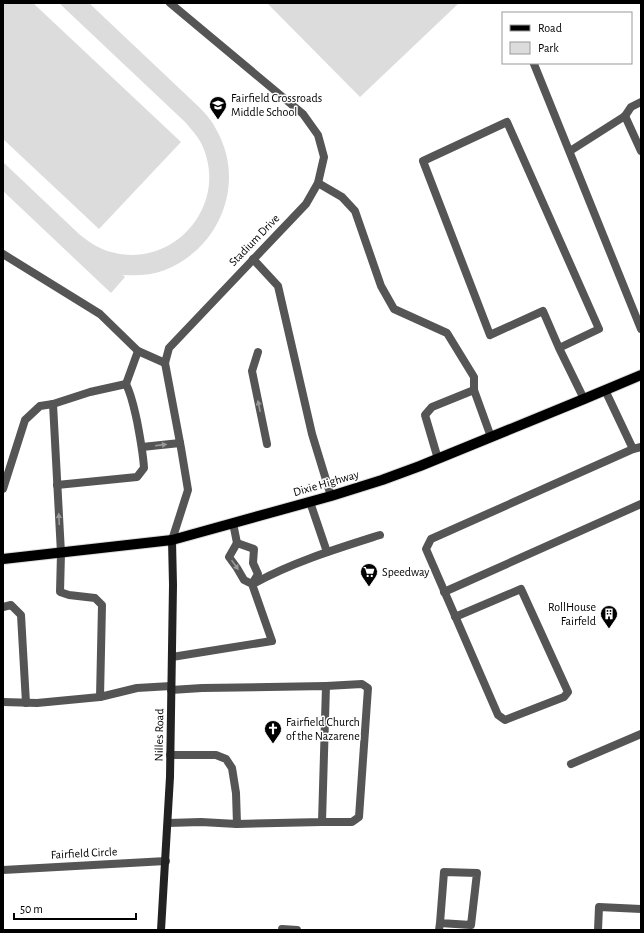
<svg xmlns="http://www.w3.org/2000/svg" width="644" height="933" font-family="'Alegreya Sans',sans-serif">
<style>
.green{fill:#dcdcdc}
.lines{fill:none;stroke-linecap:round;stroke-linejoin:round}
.primary-casing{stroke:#dbdbdb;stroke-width:12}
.lane{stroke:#555;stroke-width:8}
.street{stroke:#555;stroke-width:8}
.secondary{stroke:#222;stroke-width:8}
.primary{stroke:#000;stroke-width:10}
.oneway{fill:#999}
.labels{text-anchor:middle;stroke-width:3;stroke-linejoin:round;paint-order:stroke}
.poi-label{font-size:12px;fill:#000;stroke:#fff;text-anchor:start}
.street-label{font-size:12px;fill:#000;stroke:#fff}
</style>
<rect width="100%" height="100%" fill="#fff"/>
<!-- green -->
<g class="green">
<polygon points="3,3 33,3 181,142 99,229 3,139"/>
<path d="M59 3H89L199 107C206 114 213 122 217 131 246 183 220 248 165 270 152 275 138 276 123 275L125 277 111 293 3 191V162L79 234C89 242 99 249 111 252 176 270 232 201 200 141 196 134 190 128 185 122Z"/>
<polygon points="267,3 459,3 360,97"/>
</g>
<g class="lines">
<defs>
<polyline id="primary" points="3,559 172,540 331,496 382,480 420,466 584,399 641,375"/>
</defs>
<!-- primary casing -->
<use href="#primary" class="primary-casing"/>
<!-- lane -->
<g class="lane">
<polyline points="534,64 641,329"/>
<polyline points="625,116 641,151"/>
<polyline points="570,151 625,116 631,107 641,102"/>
<polyline points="318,183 342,197 355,211 381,286 394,309 447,333 474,377 474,390 491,437"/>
<polyline points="3,254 100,314 138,351 165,363"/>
<polyline points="253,259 278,286 312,434 331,496"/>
<polyline points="559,348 543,311 490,335 423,161 507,122 599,329 559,348 584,399"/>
<polyline points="258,352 252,371 267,444"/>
<polyline points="126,384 138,351"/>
<polyline points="53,404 61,553 60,592 69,595 95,598 102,605 100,697 137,688 171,686"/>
<polyline points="142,447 180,443"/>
<polyline points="633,449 641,447"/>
<polyline points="438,459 425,415 432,407 474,390"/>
<path d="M3 489 25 420 40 406 53 404 90 392 126 384C132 396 134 408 137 421 140 437 143 452 144 468L137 477 57 485"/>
<polyline points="310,502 327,552"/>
<polyline points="233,523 237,543"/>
<path d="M253 584C293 562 336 549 380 535"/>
<polyline points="444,592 641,504"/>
<polyline points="3,607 11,605 21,615 26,703"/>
<polyline points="455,617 521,589 568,692 564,697 505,720 498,715 426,549 431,539 633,449 605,390"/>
<polyline points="172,657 272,641 252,584 244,580 237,568 229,557 237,543 254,549 253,563 258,574 252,584"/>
<polyline points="3,702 37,703 100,697"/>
<polyline points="170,755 216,755 226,759 232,768 236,793 237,824"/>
<polyline points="322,822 352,822 359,817 368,688 362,684 326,686"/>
<polyline points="168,823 201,822 237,824 322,822 326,686 202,688 171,690"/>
<polyline points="598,930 599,907 641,909"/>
</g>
<!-- street -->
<g class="street">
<polyline points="170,3 303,114 318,135 324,157 318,183 306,204 169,348 165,363 181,448 188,490 172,540"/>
<polyline points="571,764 641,734"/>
<polyline points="3,870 166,861"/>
<polyline points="282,930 282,929 297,930"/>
<polyline points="439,930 440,923 444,872 477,873 471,925 440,923"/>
</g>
<!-- secondary -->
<polyline class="secondary" points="161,930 170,777 173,585 172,540"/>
<!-- primary -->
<use href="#primary" class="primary"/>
</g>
<!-- one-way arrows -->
<defs><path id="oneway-solid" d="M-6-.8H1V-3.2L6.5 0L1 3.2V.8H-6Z"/></defs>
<g class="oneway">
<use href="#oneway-solid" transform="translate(259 406) rotate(-102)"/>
<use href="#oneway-solid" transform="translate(161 445) rotate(-7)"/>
<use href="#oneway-solid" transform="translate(59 519) rotate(-93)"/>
<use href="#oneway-solid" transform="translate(235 565) rotate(55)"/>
</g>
<!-- icons -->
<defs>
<symbol id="school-pin" viewBox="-11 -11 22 30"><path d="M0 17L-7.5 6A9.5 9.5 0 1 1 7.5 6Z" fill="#000" stroke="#fff"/><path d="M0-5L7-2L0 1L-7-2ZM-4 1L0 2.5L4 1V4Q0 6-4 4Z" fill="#fff"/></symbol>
<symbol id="supermarket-pin" viewBox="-11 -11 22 30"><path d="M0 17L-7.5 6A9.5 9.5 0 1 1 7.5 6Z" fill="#000" stroke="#fff"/><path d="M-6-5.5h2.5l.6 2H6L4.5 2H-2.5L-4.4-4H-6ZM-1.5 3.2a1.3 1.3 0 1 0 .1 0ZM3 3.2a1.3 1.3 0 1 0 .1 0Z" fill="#fff"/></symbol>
<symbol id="building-pin" viewBox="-11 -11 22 30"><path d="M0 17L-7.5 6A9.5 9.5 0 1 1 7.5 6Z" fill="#000" stroke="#fff"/><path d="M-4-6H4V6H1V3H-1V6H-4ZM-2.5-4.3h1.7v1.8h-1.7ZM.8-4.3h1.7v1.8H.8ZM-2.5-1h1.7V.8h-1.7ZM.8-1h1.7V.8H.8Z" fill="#fff"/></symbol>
<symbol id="church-pin" viewBox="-11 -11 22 30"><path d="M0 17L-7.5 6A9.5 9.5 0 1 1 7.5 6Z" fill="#000" stroke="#fff"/><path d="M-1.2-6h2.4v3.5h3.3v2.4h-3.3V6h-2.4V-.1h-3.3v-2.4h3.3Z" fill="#fff"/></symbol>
</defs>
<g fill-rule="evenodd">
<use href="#school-pin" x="208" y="95" width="20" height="27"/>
<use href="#supermarket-pin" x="359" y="562" width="20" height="27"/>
<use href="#building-pin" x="599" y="604" width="20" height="27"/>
<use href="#church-pin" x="263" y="719" width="20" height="27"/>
</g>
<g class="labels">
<!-- poi labels -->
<g class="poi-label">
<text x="231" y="102">Fairfield Crossroads<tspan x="231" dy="14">Middle School</tspan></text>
<text x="382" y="576">Speedway</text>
<text x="596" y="611" text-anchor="end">RollHouse<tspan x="596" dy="14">Fairfeld</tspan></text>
<text x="286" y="726">Fairfield Church<tspan x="286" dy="14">of the Nazarene</tspan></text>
</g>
<!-- street labels -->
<g class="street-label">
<text transform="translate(254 240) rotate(-46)" y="4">Stadium Drive</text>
<text transform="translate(326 483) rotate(-16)" y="4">Dixie Highway</text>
<text transform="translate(159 735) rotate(-89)" y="4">Nilles Road</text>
<text transform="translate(84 853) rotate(-3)" y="4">Fairfield Circle</text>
</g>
</g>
<!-- border -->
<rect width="644" height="933" fill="none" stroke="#000000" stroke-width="8"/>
<!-- legend -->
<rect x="502" y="12" width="130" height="52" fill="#ffffff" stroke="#999999"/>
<rect x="510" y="25" width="20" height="6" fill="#000000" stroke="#999999"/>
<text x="538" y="32" font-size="12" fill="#000000">Road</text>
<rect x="510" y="42" width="20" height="12" fill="#dcdcdc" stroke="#999999"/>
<text x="538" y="52" font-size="12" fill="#000000">Park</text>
<!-- scale -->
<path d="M14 913v6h122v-6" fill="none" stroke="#000000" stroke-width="2"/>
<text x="20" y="913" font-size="12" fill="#000000" stroke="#ffffff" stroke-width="3" paint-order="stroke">50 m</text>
</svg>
